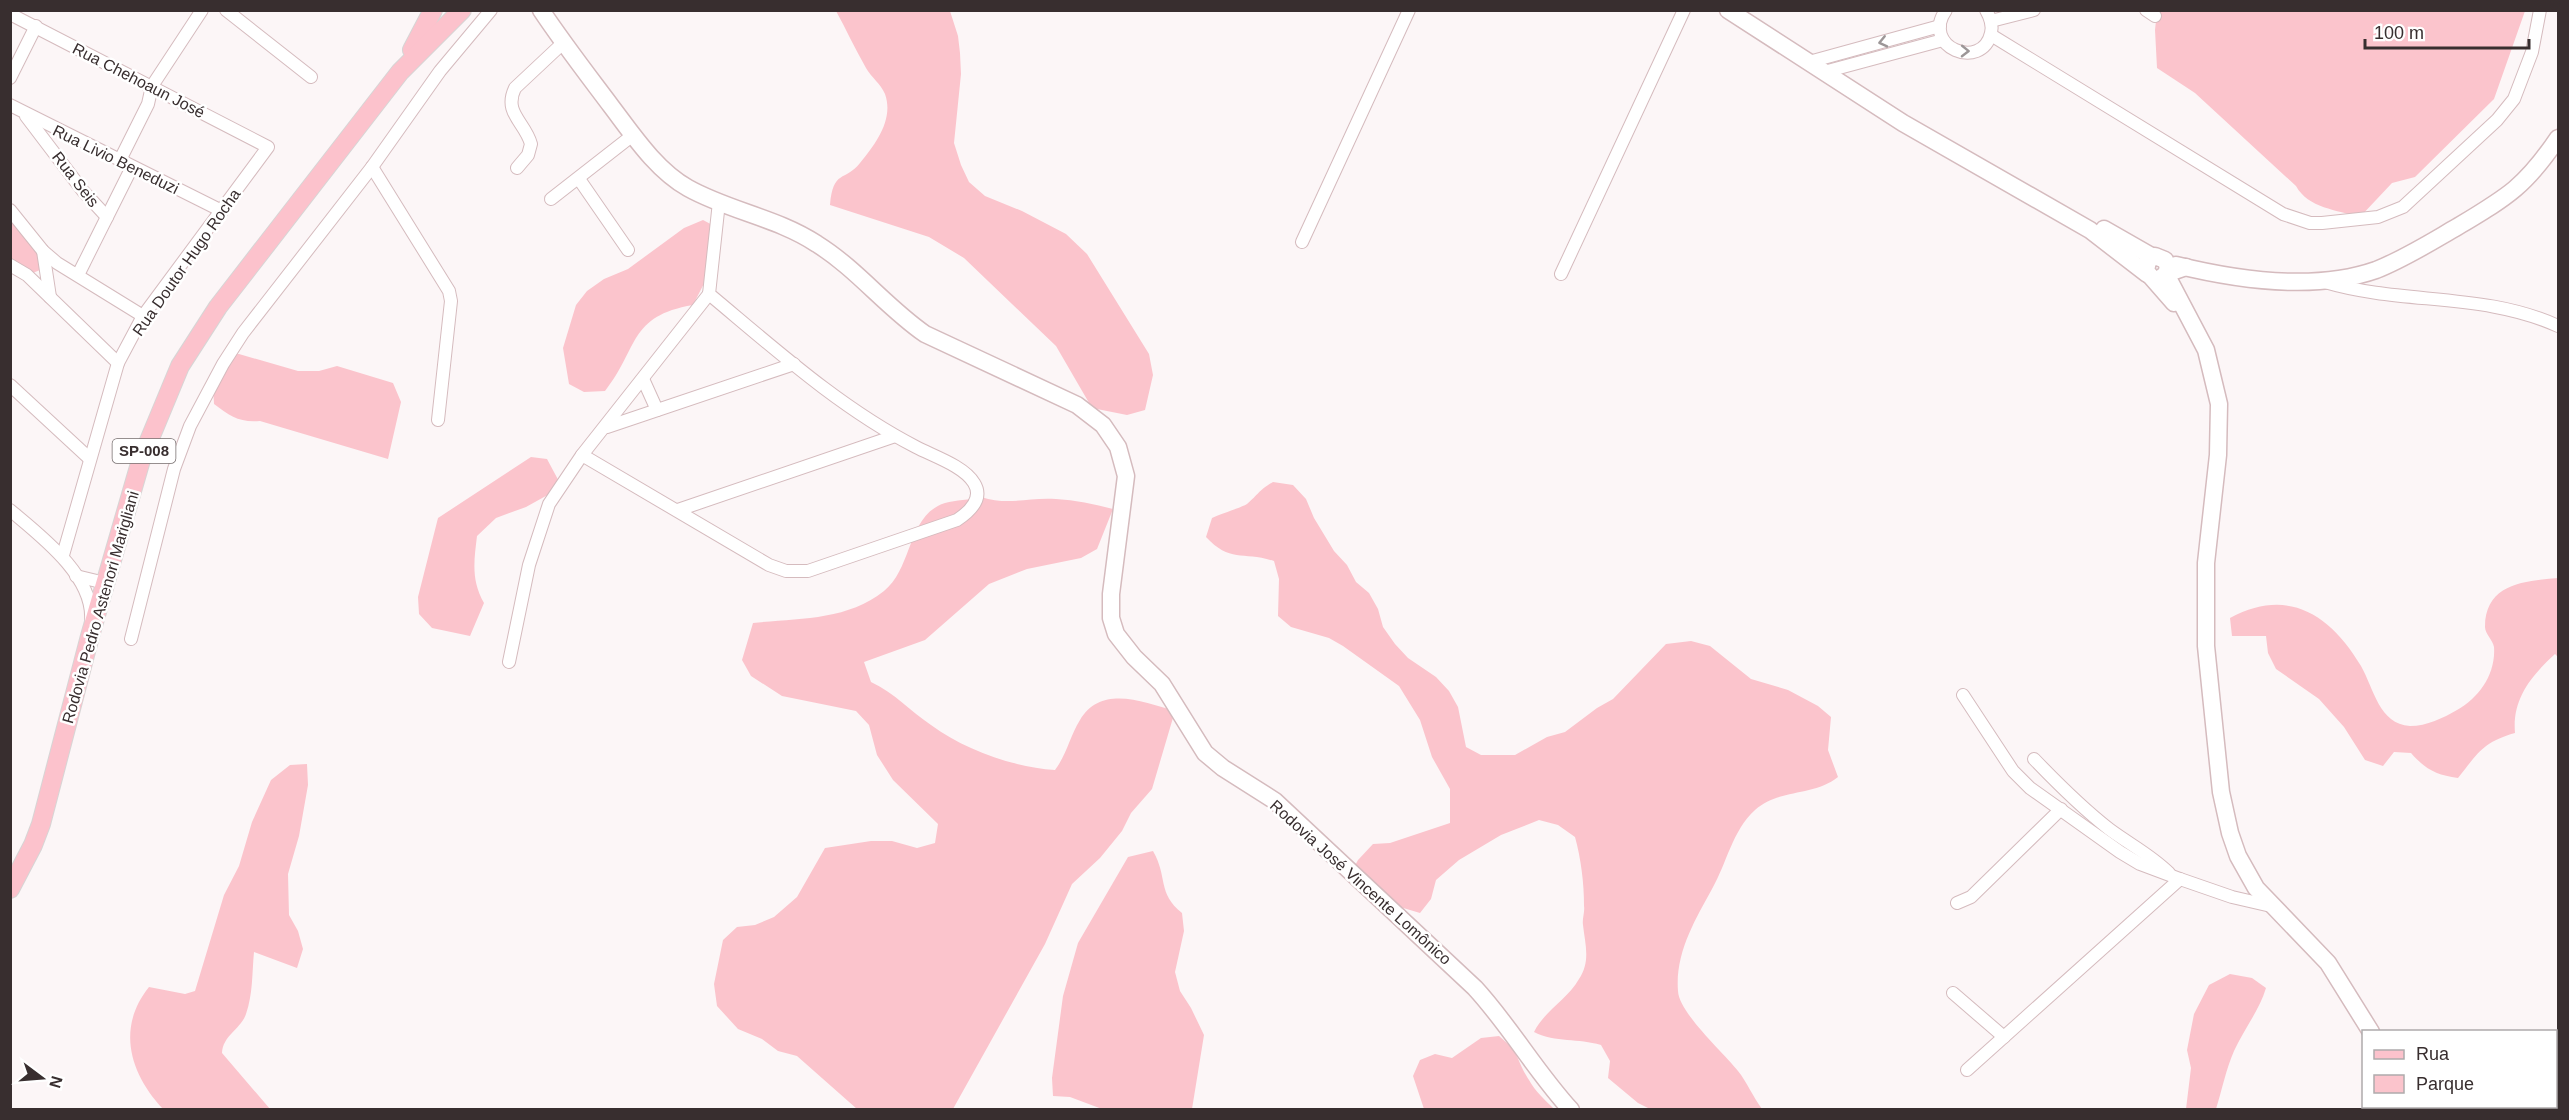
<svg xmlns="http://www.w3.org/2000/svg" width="2569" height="1120" font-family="Arial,sans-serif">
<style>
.green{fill:#fbc4cc}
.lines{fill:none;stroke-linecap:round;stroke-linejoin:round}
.street-casing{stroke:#d5bbbe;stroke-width:14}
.secondary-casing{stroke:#d5bbbe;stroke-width:19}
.primary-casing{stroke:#d7d5d5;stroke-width:20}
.street{stroke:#fff;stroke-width:12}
.secondary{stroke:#fff;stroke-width:16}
.primary{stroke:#fcc2cc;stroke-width:18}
.oneway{stroke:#9c9697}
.labels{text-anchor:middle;stroke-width:5;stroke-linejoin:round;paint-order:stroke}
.shield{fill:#fff;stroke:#746d6d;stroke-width:1.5}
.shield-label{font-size:15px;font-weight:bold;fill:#382e2f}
.street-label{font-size:16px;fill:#382e2f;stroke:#fff}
</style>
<rect width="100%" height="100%" fill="#fcf6f7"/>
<!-- green -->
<g class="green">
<path d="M836 11H950L958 36 960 53 961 74 954 143 961 165 969 182 985 196 1022 211 1066 234 1087 254 1149 354 1153 375 1145 410 1127 415 1092 408 1056 346 964 258 929 237 830 205C833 169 845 182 860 163 876 144 894 119 885 94 881 84 871 77 866 68 855 49 846 29 836 11Z"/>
<path d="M2157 11H2525L2494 99 2415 177 2392 183 2360 217C2337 210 2308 208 2296 186L2195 93 2157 68 2155 30Z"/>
<polygon points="10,209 47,267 21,278 11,273"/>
<path d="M703 220 718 228 714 264 693 305C628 316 639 348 605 391L584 392 569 384 563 348 576 305 587 291 604 279 628 269 684 228Z"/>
<path d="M239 354 298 371H319L337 366 393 383 401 402 388 459 260 421C240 423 230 416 214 404L213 386 222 355Z"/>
<path d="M531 457 547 459 562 487 526 507 496 518 477 536C474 561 471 580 484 603L470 636 432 628 419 614 418 597 438 518Z"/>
<path d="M1273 482 1293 485 1306 499 1314 518 1334 551 1347 565 1356 582 1369 593 1378 609 1383 627 1395 644 1408 658 1436 677 1449 691 1458 707 1466 747 1481 755H1515L1547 737 1565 732 1597 708 1613 699 1666 644 1691 641 1710 646 1751 679 1788 690 1818 706 1831 717 1828 750 1838 777C1813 797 1780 788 1755 810 1732 831 1727 863 1712 889 1695 920 1675 953 1678 991 1679 1013 1724 1053 1738 1071 1747 1082 1753 1097 1762 1109H1650L1638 1103 1608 1078 1610 1061 1601 1045C1578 1038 1556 1043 1534 1032 1545 1010 1567 1000 1579 979 1591 961 1585 944 1583 925 1582 919 1585 912 1584 906 1584 883 1581 859 1575 837L1558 825 1539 820 1501 835 1459 860 1436 880 1431 899 1420 913 1380 901 1350 875 1358 860 1373 844 1390 843 1450 823V789L1432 757 1420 720 1399 686 1343 646 1329 638 1291 627 1278 616 1279 579 1274 561C1243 551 1230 563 1206 537L1212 518C1220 514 1243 507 1247 504 1259 494 1258 491 1273 482Z"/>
<path d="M981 497C1009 506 1028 497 1056 499 1075 500 1094 504 1113 509L1097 549 1081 558 1027 569 989 584 925 640 864 662 871 682C895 693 910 711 931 725 965 750 1013 767 1055 770 1067 754 1070 736 1080 720 1101 684 1144 702 1175 711L1152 789 1131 813 1122 831 1100 858 1072 884 1045 944 953 1109H857L797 1056 778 1051 762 1039 738 1029 717 1006 714 984 723 940 737 927 755 925 774 917 797 897 825 848 871 841H892L917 848 935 843 938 824 893 780 877 755 869 725 856 711 782 696 751 676 742 660 753 623C799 618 846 621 884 591 913 568 907 515 945 503 956 500 969 500 981 497Z"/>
<path d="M2558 578V657L2555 654C2531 676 2512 699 2515 733 2483 742 2478 753 2458 778 2436 775 2425 769 2411 753L2394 752 2383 766 2365 760 2344 727 2319 699 2276 669 2268 653 2266 636H2232L2230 618C2288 587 2330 614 2361 666 2374 689 2379 724 2410 726 2427 726 2443 718 2457 710 2479 698 2496 674 2494 647 2493 640 2485 634 2485 627 2485 583 2526 581 2558 578Z"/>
<path d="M307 764 308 785 299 836 288 874 289 915 298 931 303 949 297 968 254 952C252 973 253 994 246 1014 241 1029 223 1035 222 1053L270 1109H163C130 1074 116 1028 149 987L185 994 195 991 224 895 239 866 252 822 271 780 290 765Z"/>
<path d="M1153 851C1168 877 1157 893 1182 913L1184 931 1175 972 1180 991 1191 1008 1204 1035 1192 1109H1102L1070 1097 1053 1096 1052 1078 1063 996 1078 943 1128 857Z"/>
<path d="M2230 974 2252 978 2266 988C2259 1011 2244 1029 2234 1051 2226 1069 2222 1090 2216 1109H2186L2191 1068 2187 1050 2194 1014 2209 985Z"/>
<path d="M1499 1036C1521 1054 1516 1060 1529 1080 1535 1091 1545 1100 1554 1109H1424L1413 1076 1420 1060 1435 1054 1452 1058 1481 1038Z"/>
</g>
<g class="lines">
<defs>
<g id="street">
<polyline points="226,10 311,77"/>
<path d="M1946 10C1920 47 1982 72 1991 33 1993 25 1990 17 1986 10"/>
<polyline points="2146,10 2155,16"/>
<polyline points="10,14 268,147 143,316 118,363 63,555"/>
<polyline points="1991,21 2034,10"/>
<polyline points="1991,35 2283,214 2310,223 2322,223 2378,217 2403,207 2497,120 2514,99 2532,52 2540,10"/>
<polyline points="1809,62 1940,26"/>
<polyline points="1824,72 1943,40"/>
<polyline points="10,78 36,26"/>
<polyline points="10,105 222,211"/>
<polyline points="26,116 83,191 107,217"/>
<polyline points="120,160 148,104 152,86 202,10"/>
<polyline points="372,167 449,291 451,301 438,420"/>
<path d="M517 168 528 155 531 144C525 122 503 113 515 88L563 43"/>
<polyline points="579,179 628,250"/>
<polyline points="551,199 633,135"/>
<polyline points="10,210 43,251 57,263 143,316"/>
<polyline points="1302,242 1409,10"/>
<polyline points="43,251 50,297"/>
<polyline points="10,265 27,275 118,363"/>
<polyline points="1561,274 1684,10"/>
<polyline points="78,275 132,167"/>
<path d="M2325 282C2402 305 2484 292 2558 326"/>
<polyline points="643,379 657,410"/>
<polyline points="10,385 90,459"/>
<polyline points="607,427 794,364"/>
<path d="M582 455 769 565 786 571H808L957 520C969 512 984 499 974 483 964 466 933 456 916 447 840 408 775 349 709 294L719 202"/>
<path d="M10 510C41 536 94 576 91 620"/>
<polyline points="678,510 895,436"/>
<polyline points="76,576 105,583"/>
<polyline points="131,639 174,469 190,426 223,364 243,333 372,167 440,71 491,10"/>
<polyline points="509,662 529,565 549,504 582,455 709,294"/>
<polyline points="1963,695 2013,771 2030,788 2120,852 2140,864 2180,879 2232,897 2271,906"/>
<path d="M2034 759C2058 784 2082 808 2109 829 2129 844 2151 855 2169 873"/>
<polyline points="1957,903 1971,897 2061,809"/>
<polyline points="1953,993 2004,1037"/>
<polyline points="1967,1070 2180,879"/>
</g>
<g id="secondary">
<path d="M541 10C563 43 587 74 611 106 633 135 656 170 688 188 729 211 778 218 817 244 857 269 886 307 925 334L1077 405 1103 425 1118 447 1126 476 1111 594V618L1116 634 1134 657 1162 684 1205 753 1223 768 1275 801 1475 988C1510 1026 1536 1072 1571 1110"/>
<polyline points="1728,10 1903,123 2090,230 2147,274"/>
<polyline points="2104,229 2153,257"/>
<path d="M2176 265C2237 280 2316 291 2376 270 2404 259 2431 242 2457 227 2507 197 2525 187 2558 138"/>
<polyline points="2186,267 2166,274 2206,350 2219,404 2218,455 2206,563 2206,646 2221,792 2230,833 2238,856 2256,888 2328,963 2371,1032"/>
<polyline points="2159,279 2166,274 2168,267 2165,260 2155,256 2148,261 2146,271 2174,303"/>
<polyline points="2417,1106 2419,1110"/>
</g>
<g id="primary">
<polyline points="412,50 433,10"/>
<polyline points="10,889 33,845 41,824 90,636 141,460 180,366 218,307 400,72 462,10"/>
</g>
</defs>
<!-- street casing -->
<use href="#street" class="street-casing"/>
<!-- secondary casing -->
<use href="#secondary" class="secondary-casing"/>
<!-- primary casing -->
<use href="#primary" class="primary-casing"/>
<!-- street -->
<use href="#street" class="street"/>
<!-- secondary -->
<use href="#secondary" class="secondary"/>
<!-- primary -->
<use href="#primary" class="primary"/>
</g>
<!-- one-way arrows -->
<defs><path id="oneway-chevron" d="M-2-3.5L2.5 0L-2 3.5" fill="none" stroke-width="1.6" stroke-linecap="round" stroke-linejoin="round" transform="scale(1.5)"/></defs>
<g class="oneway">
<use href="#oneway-chevron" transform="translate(1883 42) rotate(167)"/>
<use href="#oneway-chevron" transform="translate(1965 51) rotate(1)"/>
</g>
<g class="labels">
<!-- shield labels -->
<rect class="shield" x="112.5" y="439" width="63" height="24" rx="4.5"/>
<g class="shield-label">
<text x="144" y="456">SP-008</text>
</g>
<!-- street labels -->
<g class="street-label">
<text transform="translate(139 80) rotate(27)" y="6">Rua Chehoaun José</text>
<text transform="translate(116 159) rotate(26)" y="6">Rua Livio Beneduzi</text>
<text transform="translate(76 179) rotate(52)" y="6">Rua Seis</text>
<text transform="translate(186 262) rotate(-55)" y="6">Rua Doutor Hugo Rocha</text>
<text transform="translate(100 607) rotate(-74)" y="6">Rodovia Pedro Astenori Marigliani</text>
<text transform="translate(1361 882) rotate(42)" y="6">Rodovia José Vincente Lomônico</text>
</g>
</g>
<!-- border -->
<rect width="2569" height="1120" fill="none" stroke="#382e2f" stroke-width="24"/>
<!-- legend -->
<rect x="2362" y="1030" width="195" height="78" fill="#ffffff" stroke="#afabac" stroke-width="1.5"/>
<rect x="2374" y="1050" width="30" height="9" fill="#fcc2cc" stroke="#afabac" stroke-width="1.5"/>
<text x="2416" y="1060" font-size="18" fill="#382e2f">Rua</text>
<rect x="2374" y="1075" width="30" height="18" fill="#fbc4cc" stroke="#afabac" stroke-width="1.5"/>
<text x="2416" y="1090" font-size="18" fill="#382e2f">Parque</text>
<!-- north arrow -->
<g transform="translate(42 1078) rotate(106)" stroke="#ffffff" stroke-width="4.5" paint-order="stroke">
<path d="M0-4.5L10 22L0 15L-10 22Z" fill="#382e2f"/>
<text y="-9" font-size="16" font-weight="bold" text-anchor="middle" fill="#382e2f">N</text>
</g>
<!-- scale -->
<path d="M2365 39v9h164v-9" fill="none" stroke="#382e2f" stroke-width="3"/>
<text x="2374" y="39" font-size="18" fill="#382e2f" stroke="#ffffff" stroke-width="4.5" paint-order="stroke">100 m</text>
</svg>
